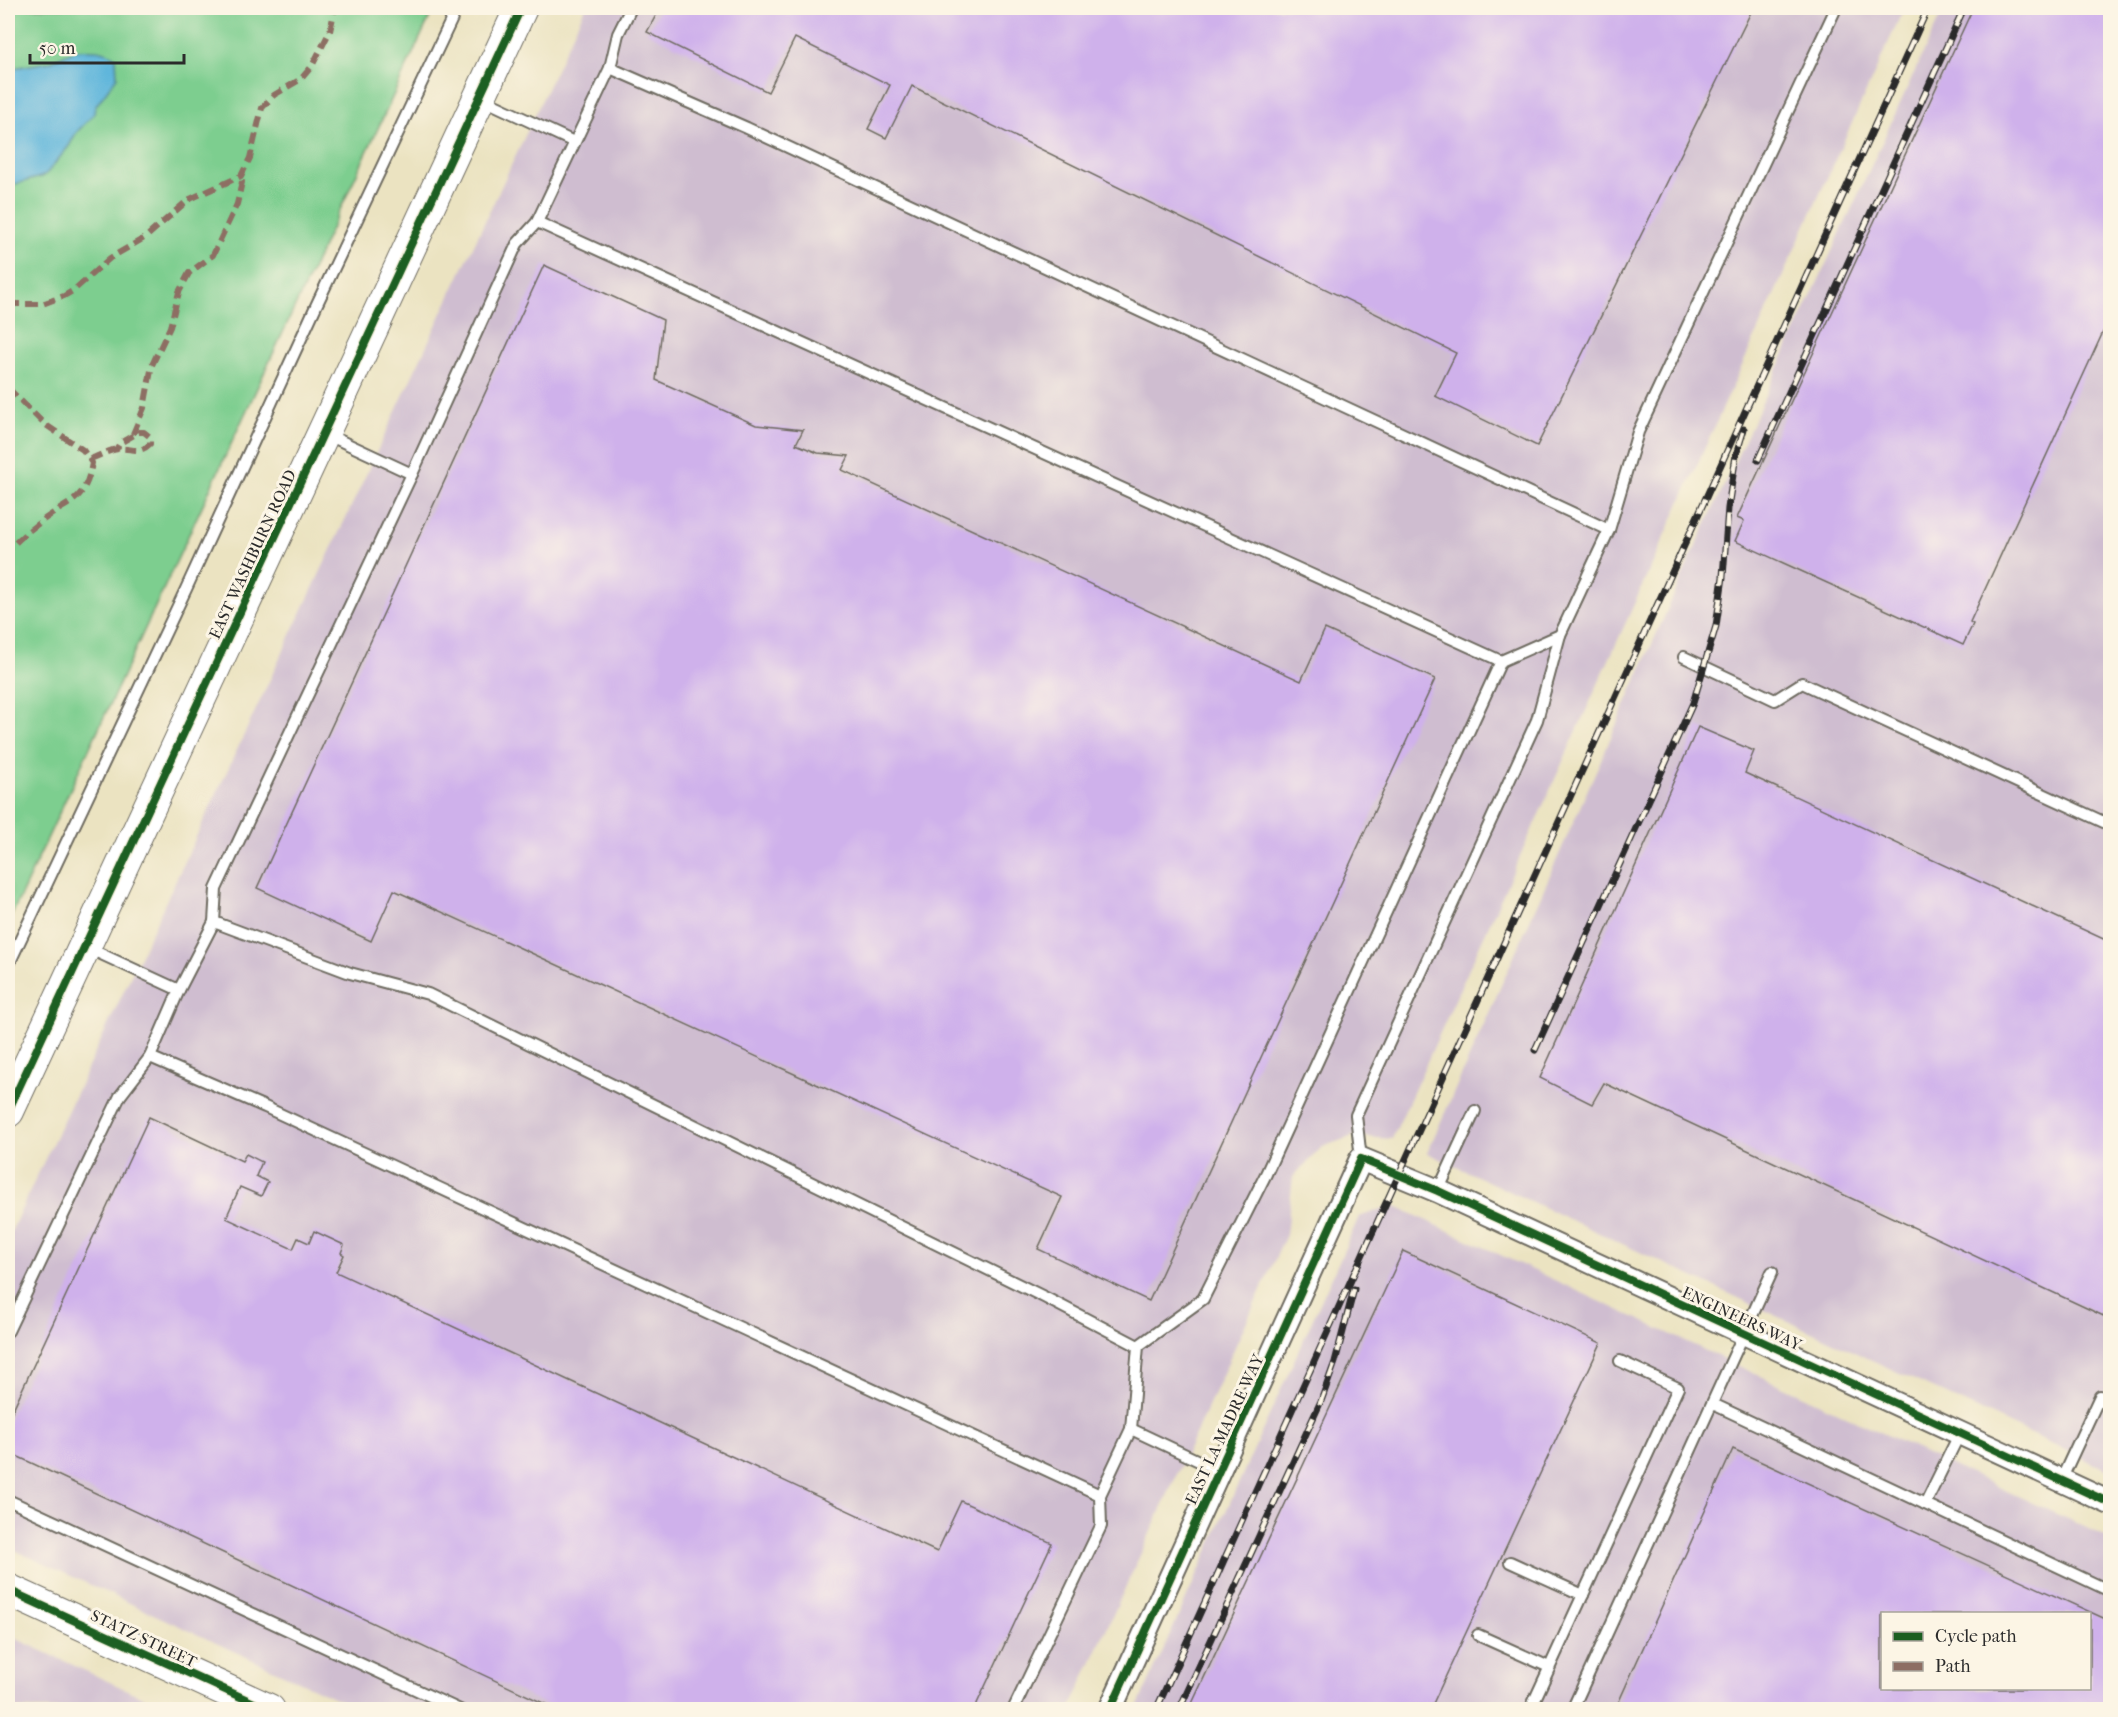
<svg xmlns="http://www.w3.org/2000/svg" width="2118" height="1717" font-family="'IM FELL French Canon',serif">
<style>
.industrial{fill:#cfbdd0;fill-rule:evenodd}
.green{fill:#7dce8f;stroke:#547c5d;stroke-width:1.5}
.water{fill:#5eb6db;stroke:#447083;stroke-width:1.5}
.building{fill:#cfb1eb;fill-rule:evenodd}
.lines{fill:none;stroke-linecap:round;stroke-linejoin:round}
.lane-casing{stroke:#6e6b60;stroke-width:14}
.street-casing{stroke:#6e6b60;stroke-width:26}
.secondary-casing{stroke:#6e6b60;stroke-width:34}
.lane{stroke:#fff;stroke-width:10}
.street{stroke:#fff;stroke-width:22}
.secondary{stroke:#fff;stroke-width:32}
.rail-casing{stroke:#2b2b2b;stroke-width:7}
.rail{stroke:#fcf5e5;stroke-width:4.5;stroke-dasharray:14;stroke-linecap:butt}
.quiet{stroke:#8d6e63;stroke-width:6;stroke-dasharray:12 6;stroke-linecap:butt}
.cycleway-casing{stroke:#fcf5e5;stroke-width:11}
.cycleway{stroke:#1b5e20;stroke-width:8}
.labels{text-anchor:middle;stroke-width:6;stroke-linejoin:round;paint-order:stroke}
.street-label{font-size:16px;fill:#2b2b2b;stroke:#fcf5e5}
</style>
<rect width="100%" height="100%" fill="#fcf5e5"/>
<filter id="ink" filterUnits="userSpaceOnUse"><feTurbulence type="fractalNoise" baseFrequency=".0167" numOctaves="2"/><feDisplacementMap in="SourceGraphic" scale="12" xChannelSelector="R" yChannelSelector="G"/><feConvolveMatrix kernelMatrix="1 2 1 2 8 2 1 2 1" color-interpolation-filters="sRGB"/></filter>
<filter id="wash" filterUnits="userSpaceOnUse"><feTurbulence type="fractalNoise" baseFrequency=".008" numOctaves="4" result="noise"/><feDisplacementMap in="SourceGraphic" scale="24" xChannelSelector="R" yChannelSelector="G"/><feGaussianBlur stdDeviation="1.35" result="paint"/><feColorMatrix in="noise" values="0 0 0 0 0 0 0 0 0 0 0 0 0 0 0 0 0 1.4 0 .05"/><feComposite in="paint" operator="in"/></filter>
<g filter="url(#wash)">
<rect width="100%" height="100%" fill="#ebe3c1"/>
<!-- industrial -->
<g class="industrial">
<polygon points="585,8 1904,8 1392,1139 1353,1136 1322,1147 1293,1177 1286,1235 1070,1709 359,1709 8,1547 8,1238"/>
<polygon points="1944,8 2110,8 2110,1471 1427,1153 1680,581"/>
<path d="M1393 1205 2110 1539V1709L1136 1710 1359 1217ZM1882 1614H2090V1688H1882Z"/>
<polygon points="8,1635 168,1709 8,1709"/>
</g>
<!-- green -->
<polygon class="green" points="8,8 434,8 8,923"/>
<!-- water -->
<path class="water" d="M76 50C90 50 105 48 116 58L117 77 95 107 94 114 76 133 69 146 47 173 41 177 8 186V69L49 62Z"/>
<g id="blocks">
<!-- building -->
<g class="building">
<polygon points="660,8 1753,8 1537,446 1435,396 1456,353 912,86 886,138 868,129 890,85 795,38 768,92 647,32"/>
<polygon points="1973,8 2110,8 2110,333 2104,330 1970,622 1973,624 1963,645 1735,541 1744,521 1737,518"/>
<polygon points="544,265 663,320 656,380 756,425 803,430 796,444 818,453 849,456 842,470 1301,681 1325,629 1435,679 1149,1301 1038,1249 1062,1197 394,890 371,941 257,888"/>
<polygon points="1698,727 1754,751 1745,773 2110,942 2110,1319 1604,1083 1592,1104 1540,1078"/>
<polygon points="149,1117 242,1161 246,1154 262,1162 256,1176 268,1182 261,1196 240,1187 226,1218 293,1249 298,1238 309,1243 314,1231 344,1245 341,1253 344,1255 336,1272 937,1552 961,1501 1052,1543 974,1710 558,1710 8,1452 8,1420"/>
<polygon points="1403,1251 1601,1343 1430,1710 1189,1710"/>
<path d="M1733 1449 2110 1621V1710H1615ZM1882 1614H2090V1689H1882Z"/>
</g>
</g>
</g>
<g filter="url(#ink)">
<use href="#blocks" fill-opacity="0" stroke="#6e6b60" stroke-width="1.5"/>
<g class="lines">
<defs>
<g id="lane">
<polyline points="610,68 747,128 1609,530"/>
<polyline points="482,99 574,142"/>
<polyline points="537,222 1501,661"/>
<polyline points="326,434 412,474"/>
<polyline points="1684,657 1775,700 1802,683 2110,825"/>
<polyline points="214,922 350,973 428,994 1046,1298 1138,1346"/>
<polyline points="88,948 179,990"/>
<polyline points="8,966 186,589 316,306 457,8"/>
<polyline points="150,1057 265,1107 1100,1495"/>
<polyline points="1361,1159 1356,1115 1537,720 1560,635 1609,530 1638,432 1836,8"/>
<polyline points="1438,1191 1475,1111"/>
<polyline points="8,1331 120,1096 150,1057 179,990 214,922 216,889 412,474 517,244 537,222 610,68 618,34 631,8"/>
<polyline points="1713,1404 2110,1591"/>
<polyline points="1131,1429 1220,1471"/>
<polyline points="2061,1480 2100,1396"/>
<polyline points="8,1500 460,1710"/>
<polyline points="1925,1504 1960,1433"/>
<polyline points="1510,1562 1583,1595"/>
<polyline points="1478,1635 1549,1667"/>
<polyline points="1013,1710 1101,1526 1100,1495 1131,1429 1138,1346 1203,1299 1266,1174 1501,661 1560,635"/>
<polyline points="1530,1710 1678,1388 1620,1361"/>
<polyline points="1572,1710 1772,1272"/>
</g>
<polyline id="street" points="1110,1710 1361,1159 1438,1191 2110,1503"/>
<g id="secondary">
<polyline points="8,1111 521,8"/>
<polyline points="8,1590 269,1710"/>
</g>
</defs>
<!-- lane casing -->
<use href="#lane" class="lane-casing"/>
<!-- street casing -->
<use href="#street" class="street-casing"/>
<!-- secondary casing -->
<use href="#secondary" class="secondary-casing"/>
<!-- lane -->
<use href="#lane" class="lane"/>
<!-- street -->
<use href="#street" class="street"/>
<!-- secondary -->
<use href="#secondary" class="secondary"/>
<defs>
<g id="rail">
<polyline points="1758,460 1964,8"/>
<polyline points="1535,1050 1693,703 1716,626 1723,577 1728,508 1736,455 1744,429"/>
<polyline points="1156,1710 1928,8"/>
<polyline points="1179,1710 1321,1401 1335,1362 1354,1289"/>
</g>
</defs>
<!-- rail casing -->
<use href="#rail" class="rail-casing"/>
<!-- rail -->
<use href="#rail" class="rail"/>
<!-- quiet -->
<g class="quiet">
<polyline points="8,304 42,304 64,296 74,290 110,258 146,237 188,200 241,176 250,158 262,108 274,95 301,79 312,66 330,31 335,8"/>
<path d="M8 388 43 423 83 450 92 463C85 501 73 499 46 518 33 527 18 539 8 551"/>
<polyline points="133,434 144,408 152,365 170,327 179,292 189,273 213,255 237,204 242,182 241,176"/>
<path d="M90 459C99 456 109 450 118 449 131 447 139 455 150 444V437L144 432H139L120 443 116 450"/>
</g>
<defs>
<g id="cycleway">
<polyline points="8,1111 521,8"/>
<polyline points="8,1590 269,1710"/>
<polyline points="1110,1710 1361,1159 1438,1191 2110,1503"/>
</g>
</defs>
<!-- cycleway casing -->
<use href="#cycleway" class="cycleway-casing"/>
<!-- cycleway -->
<use href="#cycleway" class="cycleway"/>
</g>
</g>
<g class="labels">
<!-- street labels -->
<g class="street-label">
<text transform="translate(252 554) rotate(-65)" y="6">EAST WASHBURN ROAD</text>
<text transform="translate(1742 1318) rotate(25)" y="6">ENGINEERS WAY</text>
<text transform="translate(1224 1429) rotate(-65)" y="6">EAST LA MADRE WAY</text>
<text transform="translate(144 1638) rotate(25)" y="6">STATZ STREET</text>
</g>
</g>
<!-- margin -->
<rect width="2118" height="1717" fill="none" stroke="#fcf5e5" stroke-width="30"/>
<!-- legend -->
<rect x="1881" y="1612" width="210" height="78" fill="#fcf5e5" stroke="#a8a49b" stroke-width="1.5"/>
<rect x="1893" y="1632" width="30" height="9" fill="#1b5e20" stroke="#a8a49b" stroke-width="1.5"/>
<text x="1935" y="1642" font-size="18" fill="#2b2b2b">Cycle path</text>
<rect x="1893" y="1662" width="30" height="9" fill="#8d6e63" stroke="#a8a49b" stroke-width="1.5"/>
<text x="1935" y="1672" font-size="18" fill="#2b2b2b">Path</text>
<!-- scale -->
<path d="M30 54v9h154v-9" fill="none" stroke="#2b2b2b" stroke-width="3"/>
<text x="39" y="54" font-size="18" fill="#2b2b2b" stroke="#fcf5e5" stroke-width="4.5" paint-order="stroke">50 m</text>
</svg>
